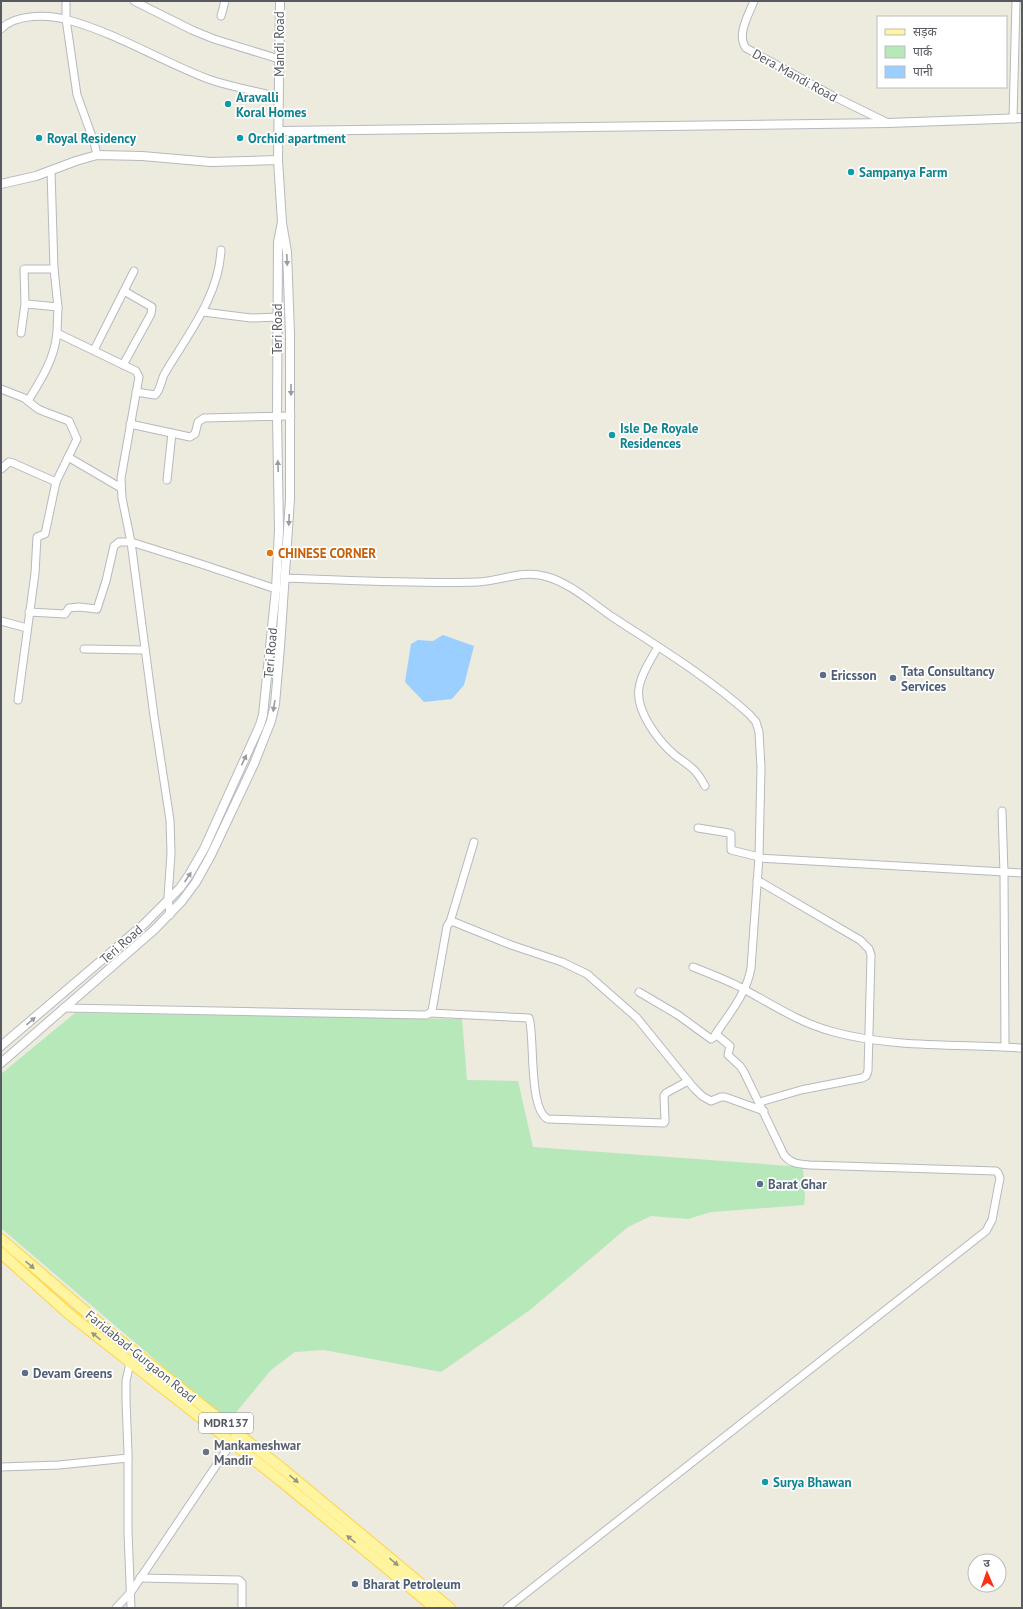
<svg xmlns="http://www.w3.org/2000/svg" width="1023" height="1609" font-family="'PT Sans','Noto Sans Devanagari',sans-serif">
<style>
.green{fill:#b6e8b9}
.water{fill:#9bcfff}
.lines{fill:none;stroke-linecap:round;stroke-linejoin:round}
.minor-casing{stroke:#b6b9bf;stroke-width:9}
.tertiary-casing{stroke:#b6b9bf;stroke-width:10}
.primary-casing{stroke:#ffd444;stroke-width:12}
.minor{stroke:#fff;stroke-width:7}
.tertiary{stroke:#fff;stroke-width:8}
.primary{stroke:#fff4a0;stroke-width:10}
.oneway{fill:#9a9da0}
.oneway2{fill:#9a987a}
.culture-dot{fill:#0f9aa8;stroke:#fff;stroke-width:1.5}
.food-dot{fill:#e8710a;stroke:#fff;stroke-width:1.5}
.service-dot{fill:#5c6f8a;stroke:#fff;stroke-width:1.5}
.worship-dot{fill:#6b7280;stroke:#fff;stroke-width:1.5}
.labels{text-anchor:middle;stroke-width:3.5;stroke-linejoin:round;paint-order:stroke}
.shield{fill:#fff;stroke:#898c90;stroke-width:1}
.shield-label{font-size:12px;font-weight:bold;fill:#575b61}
.street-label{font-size:13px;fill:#575b61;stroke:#fff}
.culture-label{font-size:13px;font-weight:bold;fill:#0d838f;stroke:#fff;text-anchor:start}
.food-label{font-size:13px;font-weight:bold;fill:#c56008;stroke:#fff;text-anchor:start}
.service-label{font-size:13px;font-weight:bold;fill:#4e5e75;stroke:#fff;text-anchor:start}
.worship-label{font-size:13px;font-weight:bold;fill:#5b616d;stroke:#fff;text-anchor:start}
</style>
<rect width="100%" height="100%" fill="#edeade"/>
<!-- green -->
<polygon class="green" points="75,1013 462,1019 467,1080 518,1081 533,1147 803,1167 805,1198 804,1205 711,1212 688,1219 651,1216 628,1227 530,1310 441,1372 324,1350 295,1352 271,1370 228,1422 1,1228 1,1074"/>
<!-- water -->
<polygon class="water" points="443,635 474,646 464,685 452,699 424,702 405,682 411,644 418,640 433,641"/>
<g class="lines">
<defs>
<g id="minor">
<polyline points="66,1 66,19 77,95 94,142 97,155"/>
<polyline points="134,1 192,30 214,39 279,59"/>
<path d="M754 1C749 14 736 35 746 48L831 95 888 123"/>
<polyline points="221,16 225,1"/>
<path d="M1 29C15 14 48 14 68 20 116 33 161 61 208 79 231 87 256 91 279 97"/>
<polyline points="1013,119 1016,1"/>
<polyline points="51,171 54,269 58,307 57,333 136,371 139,377 121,478 122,498 131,542 154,716 170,820 171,853 168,898 170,915"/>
<polyline points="27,304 58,307"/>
<polyline points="203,312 251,318 278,317"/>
<polyline points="21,333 25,304 24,269 54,269"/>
<polyline points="94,350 134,271"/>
<polyline points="123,365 151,314 152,307 124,291"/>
<polyline points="1,389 24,398 38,409 45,412 69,421 77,439 56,482 45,534 37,537 35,573 18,700"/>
<path d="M136 392 155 395C161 390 161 379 165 373 188 334 219 296 221 250"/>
<path d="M28 401C42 378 54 360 57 333"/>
<polyline points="130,424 190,437 195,434 198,422 204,418 291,416"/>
<polyline points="68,457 121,488"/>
<polyline points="1,469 9,462 13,463 56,482"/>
<polyline points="167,480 172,433"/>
<path d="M285 578C349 580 414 584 478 582 500 581 523 570 544 576 569 582 591 602 611 616 658 647 707 676 749 714L756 722 759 732 761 768 759 857 751 968C747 993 729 1014 715 1035"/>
<polyline points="29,612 65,614 69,608 79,607 97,609 106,581 114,546 119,542 131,542 198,563 276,589"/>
<polyline points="1,621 27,628"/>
<path d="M658 647C651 659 641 674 639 688 635 711 659 742 676 756 691 767 696 769 705 786"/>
<polyline points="84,649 145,650"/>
<polyline points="1002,811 1004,873 1005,1047"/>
<polyline points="698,828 729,833 731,834 731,850 759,857"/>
<polyline points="759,858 1022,873"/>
<polyline points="757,880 860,940 869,949 871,955 868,1071 866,1076 862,1078 801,1090 760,1102"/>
<polyline points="450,922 474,842"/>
<path d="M693 967C708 973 724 979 738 986 770 1003 799 1023 834 1032 892 1048 961 1044 1022 1048"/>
<polyline points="65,1008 426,1015 430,1013 432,1011 447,926 450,922 454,922 511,945 562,962 587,974 637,1018 693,1087 702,1096 711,1101 721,1097 725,1097 764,1111"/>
<path d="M430 1013 529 1018C535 1035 528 1110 548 1119L664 1123 665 1121 664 1096 666 1093 688 1081"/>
<polyline points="130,1363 126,1381 126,1400 128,1453 128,1532 131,1608"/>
<polyline points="1,1467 59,1465 128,1458"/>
<polyline points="140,1578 239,1580 242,1583 242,1608"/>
<polyline points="116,1608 131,1592 234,1439"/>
<path d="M507 1608 986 1231 992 1220 1000 1178 998 1173 996 1171 810 1165C799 1164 791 1164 784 1155L744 1072 740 1066 728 1055 730 1046 717 1035 711 1039 678 1015 639 992"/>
</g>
<g id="tertiary">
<polyline points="280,131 888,123 1022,118"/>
<polyline points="1,184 36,176 76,161 97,155 142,156 211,162 278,160"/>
<polyline points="1,1046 144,924 180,888 189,875 204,849 260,725 263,715 276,589 279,530 277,416 278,242 282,222 278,160 280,1"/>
<polyline points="1,1063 154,930 182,901 196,882 211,855 254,764 271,721 275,704 280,647 290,499 290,334 287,252 282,223"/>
</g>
<g id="primary">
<polyline points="1,1239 113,1335 284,1470 450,1608"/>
<polyline points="1,1253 69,1314 281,1481 435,1608"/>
</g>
</defs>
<!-- minor casing -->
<use href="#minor" class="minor-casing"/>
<!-- tertiary casing -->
<use href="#tertiary" class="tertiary-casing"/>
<!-- primary casing -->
<use href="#primary" class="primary-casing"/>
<!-- minor -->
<use href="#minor" class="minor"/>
<!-- tertiary -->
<use href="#tertiary" class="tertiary"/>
<!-- primary -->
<use href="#primary" class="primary"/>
</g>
<!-- one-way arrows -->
<defs><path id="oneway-solid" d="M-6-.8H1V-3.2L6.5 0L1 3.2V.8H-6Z"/></defs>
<g class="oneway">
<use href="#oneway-solid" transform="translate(287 260) rotate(88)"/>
<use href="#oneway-solid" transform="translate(291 390) rotate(90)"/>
<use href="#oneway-solid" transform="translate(278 466) rotate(-92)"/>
<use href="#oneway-solid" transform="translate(289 520) rotate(92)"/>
<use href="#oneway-solid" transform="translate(274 706) rotate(99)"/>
<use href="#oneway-solid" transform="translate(244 760) rotate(-65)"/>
<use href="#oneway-solid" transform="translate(188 877) rotate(-56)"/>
<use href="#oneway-solid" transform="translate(31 1021) rotate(-41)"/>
</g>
<g class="oneway2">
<use href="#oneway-solid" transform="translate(30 1265) rotate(41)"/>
<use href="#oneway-solid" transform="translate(96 1336) rotate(-141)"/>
<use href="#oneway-solid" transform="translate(294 1479) rotate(40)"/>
<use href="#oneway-solid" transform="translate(351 1539) rotate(-141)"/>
<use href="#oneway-solid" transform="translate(394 1562) rotate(40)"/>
</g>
<!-- markers -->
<g class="culture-dot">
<circle cx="228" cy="104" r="4"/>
<circle cx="39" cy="138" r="4"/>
<circle cx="240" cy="138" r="4"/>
<circle cx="851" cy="172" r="4"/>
<circle cx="612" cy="435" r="4"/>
<circle cx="765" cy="1482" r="4"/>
</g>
<circle class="food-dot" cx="270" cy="553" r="4"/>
<g class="service-dot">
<circle cx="823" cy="675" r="4"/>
<circle cx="893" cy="678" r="4"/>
<circle cx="760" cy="1184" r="4"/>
<circle cx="25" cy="1373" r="4"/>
<circle cx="355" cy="1584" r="4"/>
</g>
<circle class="worship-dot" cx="206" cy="1452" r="4"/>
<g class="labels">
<!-- shield labels -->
<rect class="shield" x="199" y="1413" width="54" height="20" rx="3"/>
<g class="shield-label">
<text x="226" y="1427">MDR137</text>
</g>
<!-- street labels -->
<g class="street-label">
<text transform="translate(279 44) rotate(-90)" y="5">Mandi Road</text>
<text transform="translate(795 75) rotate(29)" y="5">Dera Mandi Road</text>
<text transform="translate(277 329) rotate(-90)" y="5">Teri Road</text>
<text transform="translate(270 653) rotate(-85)" y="5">Teri Road</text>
<text transform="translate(121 944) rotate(-41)" y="5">Teri Road</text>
<text transform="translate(141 1356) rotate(39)" y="5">Faridabad-Gurgaon Road</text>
</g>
<!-- culture labels -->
<g class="culture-label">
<text x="236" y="102">Aravalli<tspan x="236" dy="15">Koral Homes</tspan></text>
<text x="47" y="143">Royal Residency</text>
<text x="248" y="143">Orchid apartment</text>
<text x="859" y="177">Sampanya Farm</text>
<text x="620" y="433">Isle De Royale<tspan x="620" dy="15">Residences</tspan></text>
<text x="773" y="1487">Surya Bhawan</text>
</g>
<!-- food labels -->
<g class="food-label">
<text x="278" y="558">CHINESE CORNER</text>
</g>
<!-- service labels -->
<g class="service-label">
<text x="901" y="676">Tata Consultancy<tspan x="901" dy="15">Services</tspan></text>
<text x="831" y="680">Ericsson</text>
<text x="768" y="1189">Barat Ghar</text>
<text x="33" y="1378">Devam Greens</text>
<text x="363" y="1589">Bharat Petroleum</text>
</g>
<!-- worship labels -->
<g class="worship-label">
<text x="214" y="1450">Mankameshwar<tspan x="214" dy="15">Mandir</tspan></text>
</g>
</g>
<!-- border -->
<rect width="1023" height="1609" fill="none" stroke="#575b61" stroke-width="4"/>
<!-- legend -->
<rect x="877" y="16" width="130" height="72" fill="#ffffff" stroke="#bcbdc0"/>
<rect x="885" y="29" width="20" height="6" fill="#fff4a0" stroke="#bcbdc0"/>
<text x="913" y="36" font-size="12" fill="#575b61">सड़क</text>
<rect x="885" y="46" width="20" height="12" fill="#b6e8b9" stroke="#bcbdc0"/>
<text x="913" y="56" font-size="12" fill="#575b61">पार्क</text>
<rect x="885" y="66" width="20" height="12" fill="#9bcfff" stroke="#bcbdc0"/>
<text x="913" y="76" font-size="12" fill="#575b61">पानी</text>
<!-- north arrow -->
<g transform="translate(987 1573) rotate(358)"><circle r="19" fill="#ffffff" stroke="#bcbdc0"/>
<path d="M0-3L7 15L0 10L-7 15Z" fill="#fb3215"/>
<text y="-6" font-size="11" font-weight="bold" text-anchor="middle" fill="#575b61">उ</text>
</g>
</svg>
